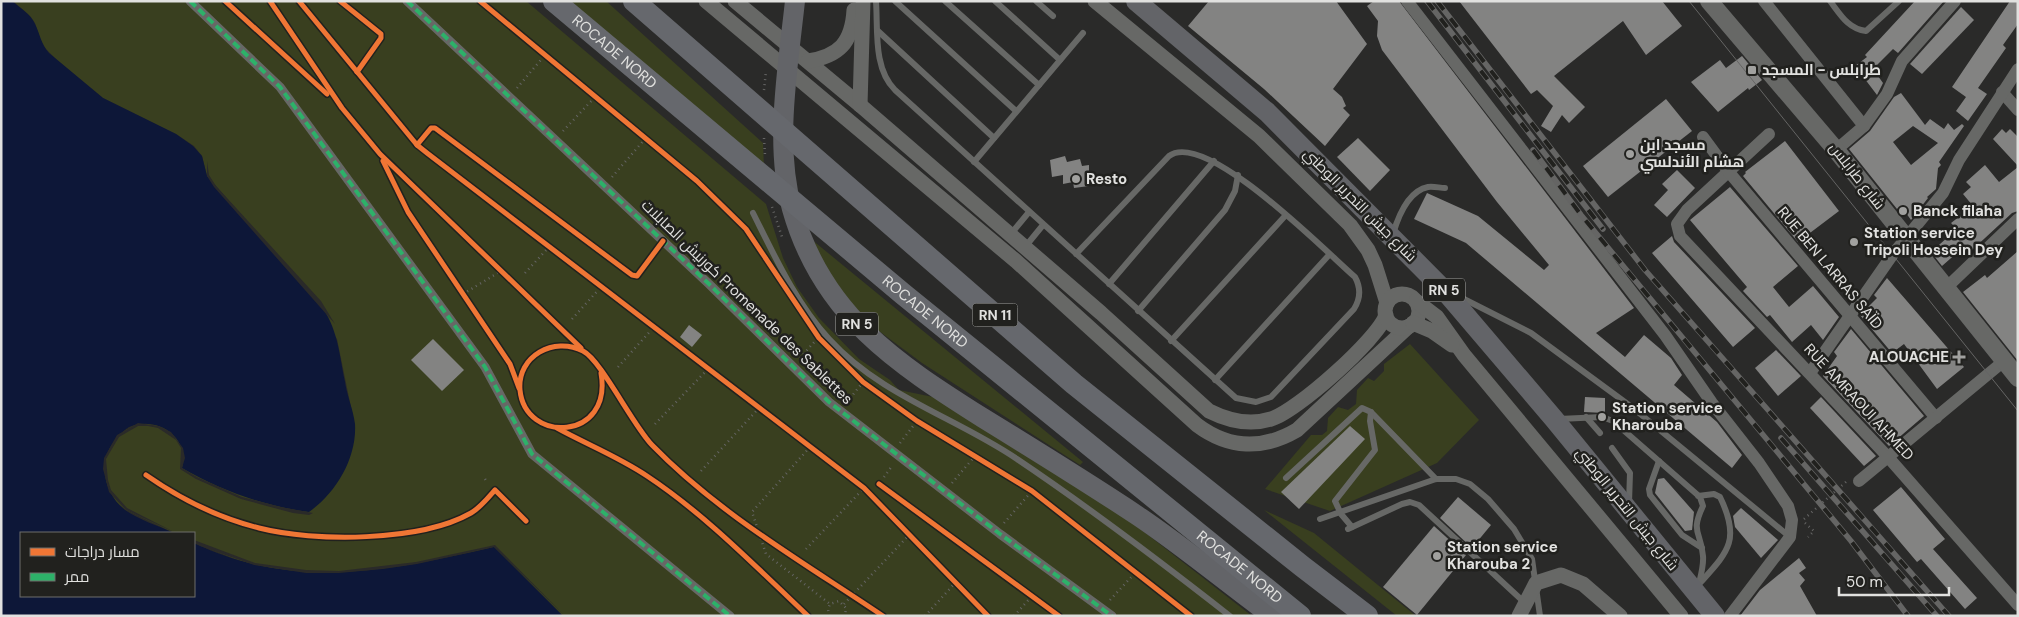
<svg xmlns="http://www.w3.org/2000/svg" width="2019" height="617" font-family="'DM Sans',Cairo,sans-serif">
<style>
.green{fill:#393f1f}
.water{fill:#0d1738}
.pier{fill:#2a2a29}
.building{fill:#838382;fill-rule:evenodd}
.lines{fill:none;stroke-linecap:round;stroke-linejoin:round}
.path{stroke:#656564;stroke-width:2.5;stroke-dasharray:1 4;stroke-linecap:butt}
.service{stroke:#676866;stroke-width:6}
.pedestrian{stroke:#676866;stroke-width:9}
.minor{stroke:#676866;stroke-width:12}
.tertiary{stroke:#676866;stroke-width:15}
.secondary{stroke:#676866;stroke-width:18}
.trunk{stroke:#636468;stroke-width:20}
.motorway{stroke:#66686d;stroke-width:22}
.tram{stroke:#656564;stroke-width:1}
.rail-casing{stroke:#656564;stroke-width:5.5}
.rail{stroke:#21211e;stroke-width:4;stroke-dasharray:11;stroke-linecap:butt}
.quiet{stroke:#2db169;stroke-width:4;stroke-dasharray:8 4;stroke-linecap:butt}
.cycleway-casing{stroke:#21211e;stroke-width:8}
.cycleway{stroke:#f07635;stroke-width:5}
.poi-dot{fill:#a1a19f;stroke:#21211e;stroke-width:2}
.labels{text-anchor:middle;stroke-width:5;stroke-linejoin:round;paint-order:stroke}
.shield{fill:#21211e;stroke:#a7a7a5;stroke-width:1}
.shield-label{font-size:14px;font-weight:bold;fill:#e1e1df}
.street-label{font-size:15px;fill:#e1e1df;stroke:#21211e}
.poi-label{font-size:15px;font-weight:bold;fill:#e1e1df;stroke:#21211e;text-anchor:start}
</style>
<rect width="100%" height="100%" fill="#2a2a29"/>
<!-- green -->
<g class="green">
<path d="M13 1H526L766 204 783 258 797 287 819 318 859 359 890 380 899 390 938 398 1134 524 1252 616H563L494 547C416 563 335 584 255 565 234 560 214 550 194 543V533H174L126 510 116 502 105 481 104 458 117 435 138 423 354 443V422L337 339 207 176 202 156 194 146 176 134 103 98 57 60 42 45 35 23 30 16Z"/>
<polygon points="568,1 606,1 763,143 764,168"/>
<polygon points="811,239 1083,462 1080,465 922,363 879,331 850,303 828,272"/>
<polygon points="1410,344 1479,420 1437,463 1330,511 1265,489 1311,435 1322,435 1327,431 1328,418 1338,407 1348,410 1356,404 1357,390 1368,378 1374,381 1384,371 1384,364"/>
<polygon points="1264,510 1314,533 1416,616 1397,616"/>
</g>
<!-- water -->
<path class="water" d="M1 1H12C20 8 31 14 35 24 40 34 41 44 49 53L103 98 176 134 193 146 202 156 207 176 319 303C338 327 339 354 345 382 347 396 353 409 355 424 357 458 336 493 309 512 264 506 222 491 182 468 190 438 158 415 129 427 125 429 121 434 118 437 97 458 102 492 125 510 139 520 159 526 174 533H21V596H194V543C294 591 391 571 494 547L563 616H1Z"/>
<!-- pier -->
<g class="pier">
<polygon points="207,161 209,175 216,186 321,301 335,324 214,187 207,176"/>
<polygon points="138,423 159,426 171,432 183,448 185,458 182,468 197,477 242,497 281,507 313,513 309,515 293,513 263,505 241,499 196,479 180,469 181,448 176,440 158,428 148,426 138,426 119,437 106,459 108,480 111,490 127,508 176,533 126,510 109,492 103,469 104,458 117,435"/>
<polygon points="194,540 255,563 306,570 339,571 416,562 495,545 565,616 494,547 417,564 383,569 339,573 306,573 254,565 200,546 194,543"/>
</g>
<!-- building -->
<g class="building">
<polygon points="1209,1 1336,1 1367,44 1333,89 1342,97 1346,106 1343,108 1350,115 1325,146 1264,89 1188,26"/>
<polygon points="1374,1 1399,1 1634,308 1596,333 1625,357 1644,335 1671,358 1682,375 1674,385 1717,422 1742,455 1732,468 1466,243 1414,219 1427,193 1478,216 1544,270 1549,265 1497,202 1382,50 1377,36 1378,21 1367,6"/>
<polygon points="1459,1 1662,1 1682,26 1646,55 1623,21 1554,76 1585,107 1569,123 1562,115 1551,132 1541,126 1553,106 1537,90 1531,94"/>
<polygon points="1915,1 1944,1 1898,53 1893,49 1873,69 1883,83 1877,95 1855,66 1867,57 1865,55"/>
<polygon points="2010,1 2018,1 2018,24 2003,45 2006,48 1978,88 1987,94 1968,121 1956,111 1966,97 1952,87"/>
<polygon points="1961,7 1974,20 1922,74 1910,64"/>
<polygon points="1742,56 1762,80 1749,90 1748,88 1718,112 1691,82 1720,60 1726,68"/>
<path d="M1901 93 1925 125 1930 119 1944 129 1948 123 1954 130 1962 124 1964 126 1939 162 1941 165 1938 168 1936 189 1927 197 1928 198 1911 220 1901 206 1897 209 1849 149 1870 131 1894 97ZM1913 126 1938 143 1911 165 1893 142Z"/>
<polygon points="1666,99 1692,131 1608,197 1583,166"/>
<polygon points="2002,129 2006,133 2010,129 2018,137 2018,166 1993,139"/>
<polygon points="1358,138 1390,170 1370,191 1337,157"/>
<polygon points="1785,141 1839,211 1798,242 1743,176 1746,173 1745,172"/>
<polygon points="1065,156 1067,162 1080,159 1082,166 1089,165 1089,186 1074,188 1073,182 1063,184 1063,175 1052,177 1050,160"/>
<polygon points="1985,165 1999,182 2018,167 2018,211 2012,213 1971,251 1966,245 1942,266 1931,252 1957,229 1951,223 1973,206 1963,194 1971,187 1966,182"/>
<polygon points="1677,170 1695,188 1667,217 1654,205 1668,190 1662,184"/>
<polygon points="1730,187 1798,266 1773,287 1789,307 1813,286 1839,317 1823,340 1811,325 1792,342 1770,315 1767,317 1743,291 1747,287 1690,220"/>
<polygon points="1672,236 1674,242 1755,328 1733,347 1652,253"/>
<polygon points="2018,251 2018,361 1963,292 1985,275 1987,278"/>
<polygon points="1887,278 1964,367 1937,389 1904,344 1892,353 1860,315 1877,298 1874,295"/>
<polygon points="689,325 702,335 692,347 680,337"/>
<polygon points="1851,329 1924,416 1889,446 1823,376 1837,356 1834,352"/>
<polygon points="433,339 464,370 442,391 411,360"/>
<polygon points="1776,350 1801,376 1778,396 1755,368"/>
<polygon points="1585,397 1605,398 1605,413 1584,412"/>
<polygon points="1821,397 1876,456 1864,466 1810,408"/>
<polygon points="1350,426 1365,439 1299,509 1281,492"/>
<polygon points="1664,478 1694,512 1692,530 1685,531 1655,493 1658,479"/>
<polygon points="1901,487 1945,539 1933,549 1977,598 1965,609 1921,559 1917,562 1873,510"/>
<polygon points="1458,497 1491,525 1472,548 1440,518"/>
<polygon points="1741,508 1778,540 1761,558 1735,527 1733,516"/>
<polygon points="1434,526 1466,555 1417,615 1383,587"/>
<polygon points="1799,558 1806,568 1799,573 1805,580 1800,586 1817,616 1740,616 1760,590"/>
</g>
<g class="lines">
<!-- path -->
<g class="path">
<polyline points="517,88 545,55"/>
<polyline points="764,90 766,71"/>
<polyline points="563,131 595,97"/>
<polyline points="764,138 765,155"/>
<polyline points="612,177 645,139"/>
<polyline points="772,207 783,240"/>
<polyline points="525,273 549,247"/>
<polyline points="463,294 501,271"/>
<polyline points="572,319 601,287"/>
<polyline points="800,358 816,340"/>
<polyline points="618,367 654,327"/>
<polyline points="847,402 863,382"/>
<polyline points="655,424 708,369"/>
<polyline points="900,443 917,421"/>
<polyline points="810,447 752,512 766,554 830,604"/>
<polyline points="701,471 759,408"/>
<polyline points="884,477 892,466"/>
<polyline points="485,479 487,482"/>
<polyline points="952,483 975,456"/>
<polyline points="1804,519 1847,481"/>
<polyline points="1004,523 1032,491"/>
<polyline points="1805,523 1814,531 1808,537"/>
<polyline points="806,549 864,488"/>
<polyline points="1110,600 1136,572"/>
<polyline points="844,604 910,534"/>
<polyline points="829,616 828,609 830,604 839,601 846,608 845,616"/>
<polyline points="925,616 956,582"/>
<polyline points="1014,616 1032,596"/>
<polyline points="1184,616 1187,612"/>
</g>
<!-- service -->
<g class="service">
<path d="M876 1C878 30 873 68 895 90L1236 398 1256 402 1271 397 1354 309C1361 298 1361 288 1355 277 1326 252 1206 129 1169 156L1076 254"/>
<polyline points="895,1 1016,111"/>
<polyline points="945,1 1039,85"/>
<polyline points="995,1 1060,60"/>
<polyline points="1036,1 1053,16"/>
<path d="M1830 1C1840 14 1848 29 1866 31L1899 1"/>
<polyline points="878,31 994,138"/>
<polyline points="974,162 1083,33"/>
<path d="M753 213C775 257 796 303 829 339 881 396 955 417 1017 459 1090 508 1161 562 1230 616"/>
<path d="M1393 234C1398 217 1408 191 1428 187 1433 186 1440 188 1445 188"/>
<polyline points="1010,235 1029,212"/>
<polyline points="1025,247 1043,225"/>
<polyline points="1109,284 1214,161"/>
<polyline points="1458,296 1531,333 1633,408 1790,537"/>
<polyline points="1138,311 1225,210 1235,191 1238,175"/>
<polyline points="1171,341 1285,216"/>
<polyline points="1215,380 1329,255"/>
<polyline points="1586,417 1600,433"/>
<path d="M1559 419 1602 417 1613 421 1700 497 1703 506C1690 533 1701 531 1703 556 1704 566 1700 578 1698 588"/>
<polyline points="1612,448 1630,473 1629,503"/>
<polyline points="1659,461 1649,489 1650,495 1682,535 1702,548"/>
<polyline points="1286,478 1362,408 1371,412 1436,479"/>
<path d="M1698 496 1714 494 1720 497C1741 540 1728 552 1700 583"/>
<polyline points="1320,519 1436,479 1456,479 1470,484 1488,499 1514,529 1532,559 1540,616"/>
<polyline points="1352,527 1341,514 1335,501 1375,450 1370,421 1371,412"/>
<polyline points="1348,529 1402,504 1410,502 1419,505 1524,602"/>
</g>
<!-- pedestrian -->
<g class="pedestrian">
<polyline points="190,1 280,87 485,367 532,454 730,616"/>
<polyline points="407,1 709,284 829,402 1000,534 1112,616"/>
</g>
<!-- minor -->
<g class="minor">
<polyline points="1407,1 1665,335 1712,403 1759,463 1788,506 1792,520 1790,537 1730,616"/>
<polyline points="1764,1 1864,126"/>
<polyline points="2002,92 2018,110"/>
<polyline points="1769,134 1687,210 1677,224 1680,236 1888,457 2018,605"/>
<polyline points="1703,137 1728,171 1936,418"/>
<polyline points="1836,150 1864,126 1887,94 1902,61 1955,1"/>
<polyline points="1946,288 2018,219"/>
<polyline points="1810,373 1893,254 1943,193 1959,160 2018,69"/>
<polyline points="1859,481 2004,361"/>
</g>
<!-- tertiary -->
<g class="tertiary">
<path d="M706 1 1016 261 1197 425C1229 449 1263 450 1297 430L1409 326"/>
<path d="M735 1 860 105 1101 313 1209 411C1229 421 1249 426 1271 419 1296 412 1378 339 1386 315"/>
<polyline points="1095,1 1259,136 1350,225 1368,250 1375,265 1387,303"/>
<path d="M808 61C839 56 852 43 854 10"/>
<polyline points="860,105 863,1"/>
<circle cx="1402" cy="311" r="17"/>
<polyline points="1416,301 1437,317 1464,355 1681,616"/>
<polyline points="1413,323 1432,331 1452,345"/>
<polyline points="1519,616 1536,583 1561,575 1583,584 1620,616"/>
</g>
<!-- secondary -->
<polyline class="secondary" points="1709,1 1836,150 2018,378"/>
<!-- trunk -->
<g class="trunk">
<path d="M795 1C788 67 774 145 792 209 822 315 896 363 983 418 1035 450 1087 482 1138 516 1184 547 1227 583 1272 616"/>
<polyline points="1136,1 1267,112 1445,291 1554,419 1715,616"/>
</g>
<!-- motorway -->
<g class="motorway">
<path id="s1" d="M554 1 903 294 1300 616"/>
<polyline points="634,1 1074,384 1303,567 1367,616"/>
</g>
<!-- tram -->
<polyline class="tram" points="1689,1 2018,411"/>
<defs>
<g id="rail">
<polyline points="1427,1 1603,229"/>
<polyline points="1437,1 1645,270 1949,616"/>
<polyline points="1533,150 1581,215 1851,541 1908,616"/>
<polyline points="1781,438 1937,616"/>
</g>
</defs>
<!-- rail casing -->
<use href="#rail" class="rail-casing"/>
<!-- rail -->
<use href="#rail" class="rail"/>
<!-- quiet -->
<g class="quiet">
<polyline points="190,1 280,87 485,367 532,454 730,616"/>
<polyline points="407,1 709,284 829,402 1000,534 1112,616"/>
</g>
<defs>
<g id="cycleway">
<polyline points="225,1 327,94"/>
<polyline points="270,1 342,108 380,154 581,348"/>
<polyline points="299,1 417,145 427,153 864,488 988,616"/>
<polyline points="340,1 381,34 381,38 357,72"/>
<polyline points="480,1 697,181 746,229 819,338 863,382 917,421 1032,491 1191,616"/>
<polyline points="417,145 431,128 435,128 632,275 637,276 663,241"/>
<polyline points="383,161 408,212 510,364 519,388"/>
<path d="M601 373C613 441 525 444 520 390 517 356 554 336 583 351 601 360 632 424 652 445 719 514 803 562 883 616"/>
<path d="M557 428C586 444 619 457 647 476 706 515 756 567 808 616"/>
<path d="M146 475C179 498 219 518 259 528 314 542 420 542 471 513 480 508 488 498 495 490L526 521"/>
<polyline points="879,484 1059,616"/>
</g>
</defs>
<!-- cycleway casing -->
<use href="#cycleway" class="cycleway-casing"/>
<!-- cycleway -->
<use href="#cycleway" class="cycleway"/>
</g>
<!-- markers -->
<g class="poi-dot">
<rect x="1747" y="65" width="10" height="10" rx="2.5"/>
<circle cx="1630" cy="154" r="5"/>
<circle cx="1076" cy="179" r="5"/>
<circle cx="1903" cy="211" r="5"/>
<circle cx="1854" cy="242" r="5"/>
<path d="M1956.5 349.5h5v5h5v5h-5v5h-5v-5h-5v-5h5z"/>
<circle cx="1602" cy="417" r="5"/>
<circle cx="1437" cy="556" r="5"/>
</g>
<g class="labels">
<!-- shield labels -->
<g class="shield">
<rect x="1423" y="278.5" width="42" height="23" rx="4"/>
<rect x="972.5" y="303.5" width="45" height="23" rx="4"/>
<rect x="836" y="312.5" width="42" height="23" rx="4"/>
</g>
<g class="shield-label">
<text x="1444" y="295">RN 5</text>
<text x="995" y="320">RN 11</text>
<text x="857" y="329">RN 5</text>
</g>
<!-- street labels -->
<g class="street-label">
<text dy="5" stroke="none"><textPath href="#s1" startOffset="79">ROCADE NORD</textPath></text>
<text transform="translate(1857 176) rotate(52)" y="5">شارع طرابلس</text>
<text transform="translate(1360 205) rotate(45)" y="5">شارع جيش التحرير الوطني</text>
<text transform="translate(1830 268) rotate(50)" y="5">RUE BEN LARRAS SAÏD</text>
<text transform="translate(747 302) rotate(44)" y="5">كورنيش الصابلات Promenade des Sablettes</text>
<text dy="5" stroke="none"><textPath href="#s1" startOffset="484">ROCADE NORD</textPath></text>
<text transform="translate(1859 402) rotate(47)" y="5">RUE AMRAOUI AHMED</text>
<text transform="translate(1627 509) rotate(51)" y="5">شارع جيش التحرير الوطني</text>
<text dy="5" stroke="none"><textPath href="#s1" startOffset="889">ROCADE NORD</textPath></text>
</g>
<!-- poi labels -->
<g class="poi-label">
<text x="1762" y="75">طرابلس - المسجد</text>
<text x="1640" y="150">مسجد ابن<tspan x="1640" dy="17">هشام الأندلسي</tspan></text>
<text x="1086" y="184">Resto</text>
<text x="1913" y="216">Banck filaha</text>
<text x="1864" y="238">Station service<tspan x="1864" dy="17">Tripoli Hossein Dey</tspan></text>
<text x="1949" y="362" text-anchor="end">ALOUACHE</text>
<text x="1612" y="413">Station service<tspan x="1612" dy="17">Kharouba</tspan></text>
<text x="1447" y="552">Station service<tspan x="1447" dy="17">Kharouba 2</tspan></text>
</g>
</g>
<!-- border -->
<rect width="2019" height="617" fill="none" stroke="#e1e1df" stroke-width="5"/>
<!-- legend -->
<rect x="20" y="532" width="175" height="65" fill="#21211e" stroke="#6e6e6b"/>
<rect x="30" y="548" width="25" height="8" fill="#f07635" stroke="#6e6e6b"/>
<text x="65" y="557" font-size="15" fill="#e1e1df">مسار دراجات</text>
<rect x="30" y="573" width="25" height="8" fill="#2db169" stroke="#6e6e6b"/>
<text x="65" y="582" font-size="15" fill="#e1e1df">ممر</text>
<!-- scale -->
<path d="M1839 587v8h110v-8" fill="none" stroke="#e1e1df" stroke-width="2.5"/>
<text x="1846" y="587" font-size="15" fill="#e1e1df" stroke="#21211e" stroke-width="4" paint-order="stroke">50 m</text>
</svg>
